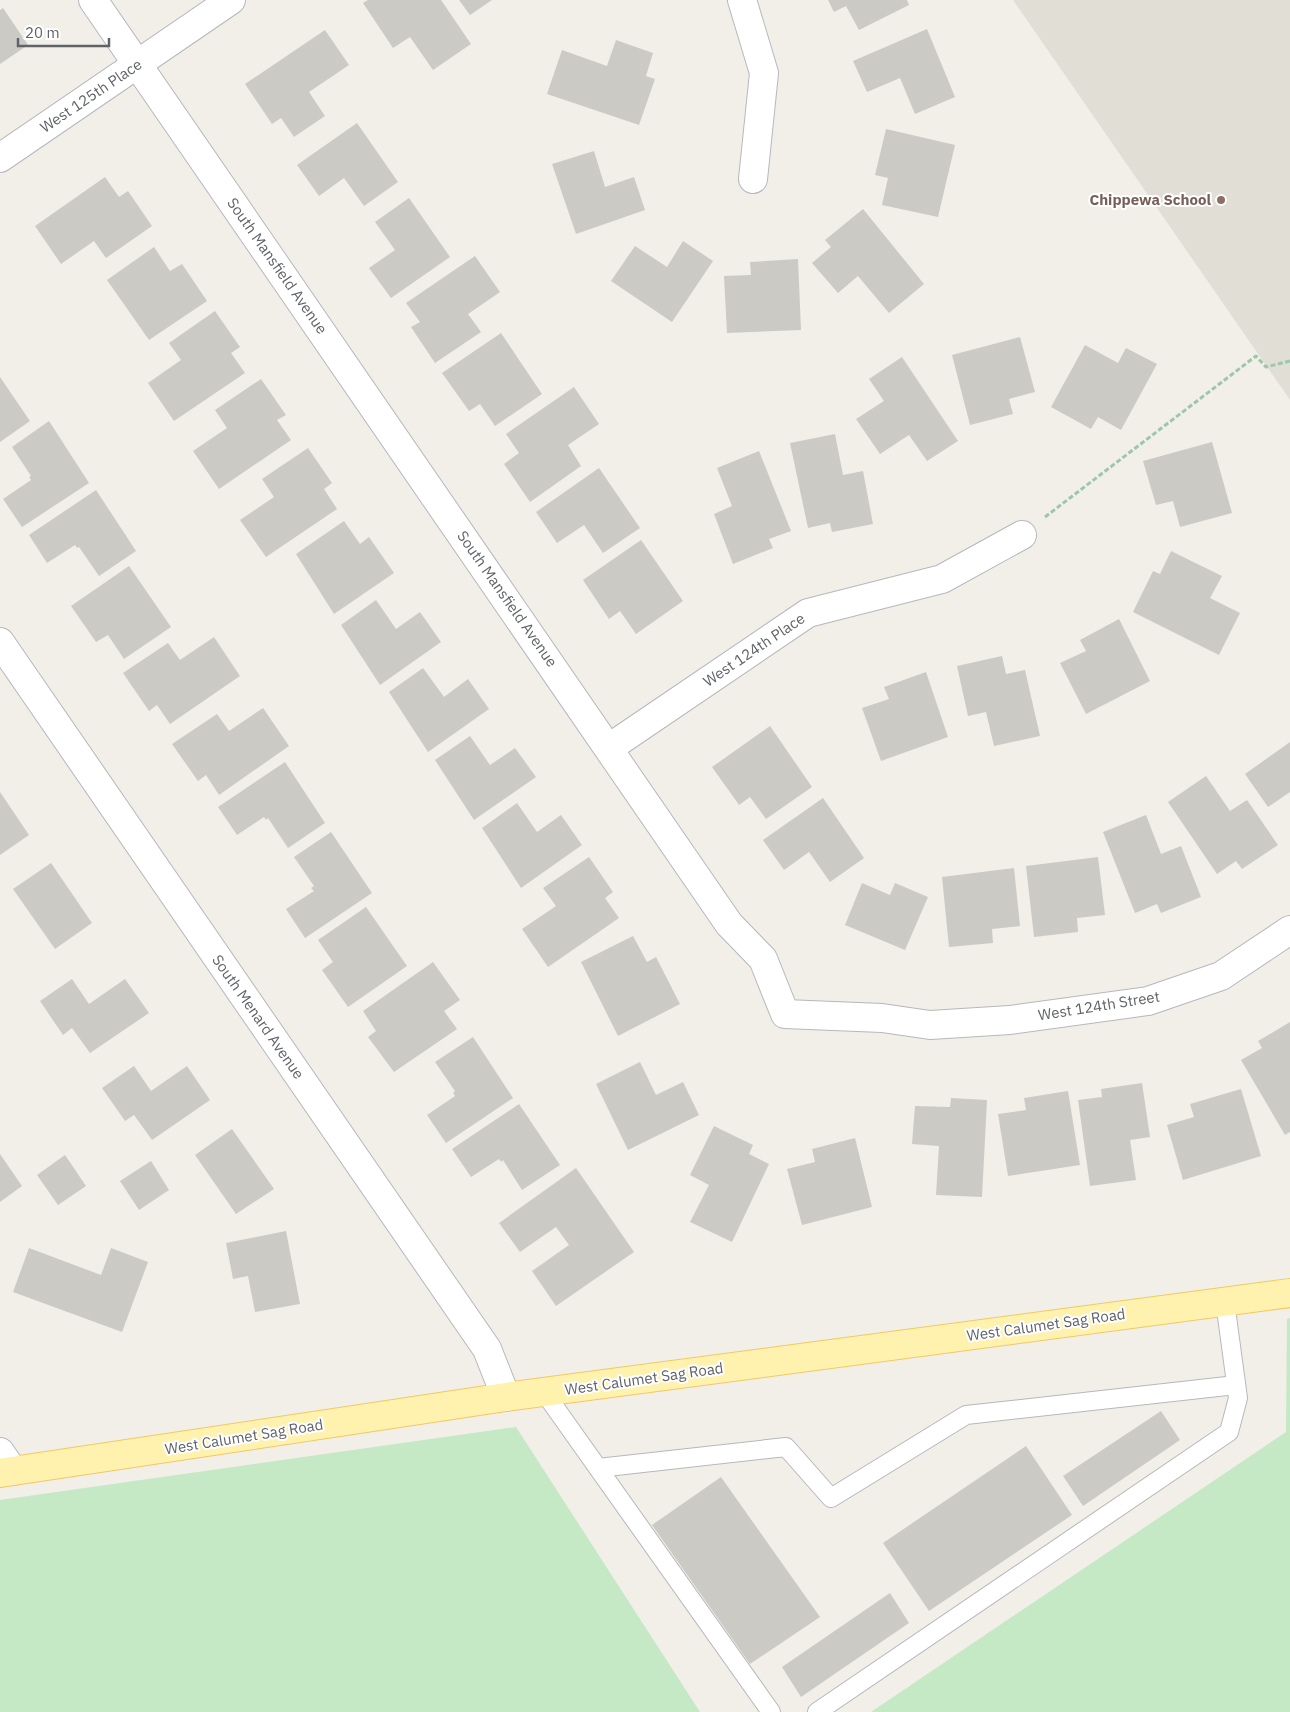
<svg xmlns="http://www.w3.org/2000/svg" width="1290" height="1712" font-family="'IBM Plex Sans',sans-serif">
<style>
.education{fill:#e1ded6}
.green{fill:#c5e8c5}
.building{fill:#cccac5}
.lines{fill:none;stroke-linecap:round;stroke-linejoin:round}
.lane-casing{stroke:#b5b8bc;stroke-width:20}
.street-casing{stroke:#b5b8bc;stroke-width:30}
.primary-casing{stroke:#f2c960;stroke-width:30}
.path{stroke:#9cc7a9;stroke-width:3;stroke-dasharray:5 2.5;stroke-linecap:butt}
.lane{stroke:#fff;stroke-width:18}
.street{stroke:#fff;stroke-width:28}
.primary{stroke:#fff2af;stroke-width:28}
.education-dot{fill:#8d6e63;stroke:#fff;stroke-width:2}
.labels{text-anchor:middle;stroke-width:4;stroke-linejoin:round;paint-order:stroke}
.street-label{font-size:15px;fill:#5f6368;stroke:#fff}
.education-label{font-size:15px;font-weight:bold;fill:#785e54;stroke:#fff;text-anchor:end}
</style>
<rect width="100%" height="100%" fill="#f1efe8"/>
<!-- education -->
<polygon class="education" points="1013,0 1290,0 1290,400"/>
<!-- green -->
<g class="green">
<polygon points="1290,1318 1290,1712 871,1712 1286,1432 1287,1319"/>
<polygon points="516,1427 700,1712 0,1712 0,1500"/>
</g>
<!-- building -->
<g class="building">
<polygon points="368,0 441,0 471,44 433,70 410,37 393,48 363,3"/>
<polygon points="459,0 492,0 470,15"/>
<polygon points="828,0 907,0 909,5 859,30 846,6 834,12"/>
<polygon points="3,8 28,45 0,64 0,10"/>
<polygon points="927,29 955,97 915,114 900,78 867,92 853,61"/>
<polygon points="325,30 349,65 309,92 325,116 294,137 281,118 272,124 245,84"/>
<polygon points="616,40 653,53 646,76 655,79 639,125 547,94 562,50 607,66"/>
<polygon points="357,123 398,182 364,206 344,178 319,196 297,165"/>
<polygon points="886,129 955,145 938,217 882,205 888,178 875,175"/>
<polygon points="594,151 605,187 634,177 645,210 576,234 552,164"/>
<polygon points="105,177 119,197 128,191 152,226 106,258 94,241 61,264 35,226"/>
<polygon points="409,198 450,257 391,298 369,268 395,250 375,222"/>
<polygon points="863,209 924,284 889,313 858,276 838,293 812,263 831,247 825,240"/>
<polygon points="683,241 713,261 672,322 611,281 635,246 667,267"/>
<polygon points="154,247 170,271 182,264 207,301 149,340 107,280"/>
<polygon points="475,256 500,292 468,314 481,332 435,363 411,327 420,322 406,303"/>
<polygon points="798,259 801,330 727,333 724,276 751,275 750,262"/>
<polygon points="215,311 240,347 231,353 245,373 174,421 148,383 181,360 169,343"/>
<polygon points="501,333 542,394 495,426 480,404 469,411 442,373"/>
<polygon points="1020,337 1035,392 1009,399 1013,414 970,425 952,355"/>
<polygon points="1085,345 1118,363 1126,348 1157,364 1121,430 1098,417 1091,429 1051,407"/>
<polygon points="902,357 958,441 927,461 909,435 880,454 856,419 884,401 869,379"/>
<polygon points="0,377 30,421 0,442"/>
<polygon points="261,379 286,415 277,420 291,440 219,489 193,451 227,428 215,410"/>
<polygon points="574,387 599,424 568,445 581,466 530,502 504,464 519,453 506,434"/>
<polygon points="49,421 89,483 22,527 3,499 31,480 29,477 31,476 12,447"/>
<polygon points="835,434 843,475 863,471 873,524 832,532 830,523 808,528 790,443"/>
<polygon points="1212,442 1232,513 1180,527 1173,501 1156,505 1143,461"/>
<polygon points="308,448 332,483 324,489 337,509 266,557 240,520 274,497 262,479"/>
<polygon points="759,451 791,531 769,539 773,548 733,564 714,514 732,506 717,468"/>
<polygon points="599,468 640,528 603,553 584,525 557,543 536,512"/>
<polygon points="96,490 136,551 99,576 79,547 77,548 75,545 47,563 29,535"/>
<polygon points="344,521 360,544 369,537 394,573 334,614 296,554"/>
<polygon points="641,540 683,601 636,634 620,611 609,619 583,580"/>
<polygon points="1171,551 1222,576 1210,598 1240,613 1219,655 1133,612 1153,571 1160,574"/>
<polygon points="129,566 171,627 124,659 108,635 96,642 71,606"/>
<polygon points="376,600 396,629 420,612 441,642 380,685 341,625"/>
<polygon points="1119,619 1150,681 1086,714 1060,663 1086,651 1080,640"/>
<polygon points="214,637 240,676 170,724 157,705 149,711 123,673 168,643 180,660"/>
<polygon points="1002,656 1006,674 1025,670 1040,736 994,746 986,712 968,716 957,666"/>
<polygon points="423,668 444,697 468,679 489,709 428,752 389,692"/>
<polygon points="926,672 948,737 881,761 862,708 889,699 884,687"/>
<polygon points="263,708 289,746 219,795 206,775 198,781 172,744 217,714 229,731"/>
<polygon points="770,726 812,787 766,819 750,797 739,805 712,767"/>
<polygon points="470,736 490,765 515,748 536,777 474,820 435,760"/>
<polygon points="1290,742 1290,792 1268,807 1245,774"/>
<polygon points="285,762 325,823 288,848 268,818 266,820 264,817 237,835 218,807"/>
<polygon points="1206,776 1230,811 1247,800 1278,845 1242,869 1236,861 1217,874 1168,802"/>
<polygon points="0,792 29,835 0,855"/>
<polygon points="823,798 864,858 830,882 809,852 784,870 763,840"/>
<polygon points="517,803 537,832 561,815 582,845 521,888 482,828"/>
<polygon points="1146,815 1161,854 1181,846 1201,897 1161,913 1157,904 1135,913 1103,832"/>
<polygon points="331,832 372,893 305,938 286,909 314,891 311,888 314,886 294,857"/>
<polygon points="589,857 613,892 605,898 619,918 548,967 522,929 556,906 543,888"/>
<polygon points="1098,857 1105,915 1077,918 1078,932 1034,937 1026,866"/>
<polygon points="51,863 92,923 55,949 13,889"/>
<polygon points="1014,868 1020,926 992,929 993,943 949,947 942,877"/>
<polygon points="862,883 890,895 895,883 928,897 905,950 845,925"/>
<polygon points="366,907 407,966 348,1007 322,970 333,962 318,940"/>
<polygon points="633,936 647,962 656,957 680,1004 618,1036 581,962"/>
<polygon points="433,962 460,1000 444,1011 457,1029 394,1072 368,1037 376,1031 363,1011"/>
<polygon points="72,979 89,1004 125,979 149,1013 90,1053 72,1028 63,1035 40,1001"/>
<polygon points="1290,1022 1290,1132 1285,1135 1241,1060 1262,1048 1258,1041"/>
<polygon points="473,1037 513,1098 446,1143 427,1115 455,1096 453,1093 455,1091 435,1062"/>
<polygon points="640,1062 656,1095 683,1082 699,1115 628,1150 596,1084"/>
<polygon points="134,1066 151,1091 187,1066 210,1100 152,1140 134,1115 125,1121 102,1088"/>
<polygon points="1142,1083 1150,1137 1130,1140 1136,1180 1090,1186 1078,1100 1102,1097 1101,1089"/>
<polygon points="1241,1089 1261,1156 1183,1180 1167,1125 1194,1117 1190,1104"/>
<polygon points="1068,1091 1080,1165 1008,1176 998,1114 1026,1110 1024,1098"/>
<polygon points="951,1098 987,1100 982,1197 936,1195 939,1146 912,1144 915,1106 950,1107"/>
<polygon points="519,1104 560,1165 522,1190 503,1160 501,1162 499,1159 471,1177 452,1149"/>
<polygon points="714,1126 753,1145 749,1154 769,1164 732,1242 690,1222 709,1185 690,1175"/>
<polygon points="232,1129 274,1189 236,1214 195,1155"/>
<polygon points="855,1138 872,1207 802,1225 787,1169 815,1162 812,1149"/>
<polygon points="0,1154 22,1186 0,1202"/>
<polygon points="65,1155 86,1186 58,1205 37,1175"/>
<polygon points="151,1161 169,1190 139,1210 120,1181"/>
<polygon points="576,1168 634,1252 556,1306 532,1271 569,1245 556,1227 520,1252 499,1223"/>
<polygon points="286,1231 300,1304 255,1312 248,1276 233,1279 226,1243"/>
<polygon points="29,1248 101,1275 111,1248 148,1262 122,1332 13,1292"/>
<polygon points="1161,1411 1180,1440 1083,1506 1063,1476"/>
<polygon points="1026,1446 1072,1515 929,1611 883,1543"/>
<polygon points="721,1477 820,1617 750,1664 652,1525"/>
<polygon points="890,1593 909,1623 801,1697 782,1667"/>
</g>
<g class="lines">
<defs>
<g id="lane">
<polyline points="544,1392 771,1712"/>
<polyline points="598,1468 786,1447 831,1498 966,1415 1236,1385"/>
<polyline points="817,1712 1229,1432 1238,1398 1225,1302"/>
</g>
<g id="street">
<polyline points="93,0 729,924 763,959 785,1014 882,1018 930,1025 1010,1020 1148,1001 1221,976 1290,930"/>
<polyline points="742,0 764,73 753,179"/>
<polyline points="0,158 231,0"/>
<polyline points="0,642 487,1349 506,1397"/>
<polyline points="609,748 808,613 942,579 1022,535"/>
<polyline points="0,1452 13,1471"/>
</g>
<polyline id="primary" points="0,1473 506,1397 1290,1293"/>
</defs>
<!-- lane casing -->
<use href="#lane" class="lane-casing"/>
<!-- street casing -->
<use href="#street" class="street-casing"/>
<!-- primary casing -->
<use href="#primary" class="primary-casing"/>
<!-- path -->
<polyline class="path" points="1045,517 1256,356 1266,367 1290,361"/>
<!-- lane -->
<use href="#lane" class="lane"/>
<!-- street -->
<use href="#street" class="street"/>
<!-- primary -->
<use href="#primary" class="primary"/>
</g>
<!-- markers -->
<circle class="education-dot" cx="1221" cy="200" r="5"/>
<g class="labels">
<!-- street labels -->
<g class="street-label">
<text transform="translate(91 96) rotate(-34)" y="5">West 125th Place</text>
<text transform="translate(277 266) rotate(55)" y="5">South Mansfield Avenue</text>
<text transform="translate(507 599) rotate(55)" y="5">South Mansfield Avenue</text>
<text transform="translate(754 650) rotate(-34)" y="5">West 124th Place</text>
<text transform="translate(1099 1006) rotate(-9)" y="5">West 124th Street</text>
<text transform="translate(258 1017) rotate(55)" y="5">South Menard Avenue</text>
<text transform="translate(1046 1325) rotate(-8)" y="5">West Calumet Sag Road</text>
<text transform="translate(644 1379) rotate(-8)" y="5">West Calumet Sag Road</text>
<text transform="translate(244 1437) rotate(-9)" y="5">West Calumet Sag Road</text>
</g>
<!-- education labels -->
<g class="education-label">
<text x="1211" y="205">Chippewa School</text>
</g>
</g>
<!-- scale -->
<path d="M18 38v8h91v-8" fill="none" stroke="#5f6368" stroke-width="2.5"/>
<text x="25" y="38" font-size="15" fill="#5f6368" stroke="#ffffff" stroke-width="4" paint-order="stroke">20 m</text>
</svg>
